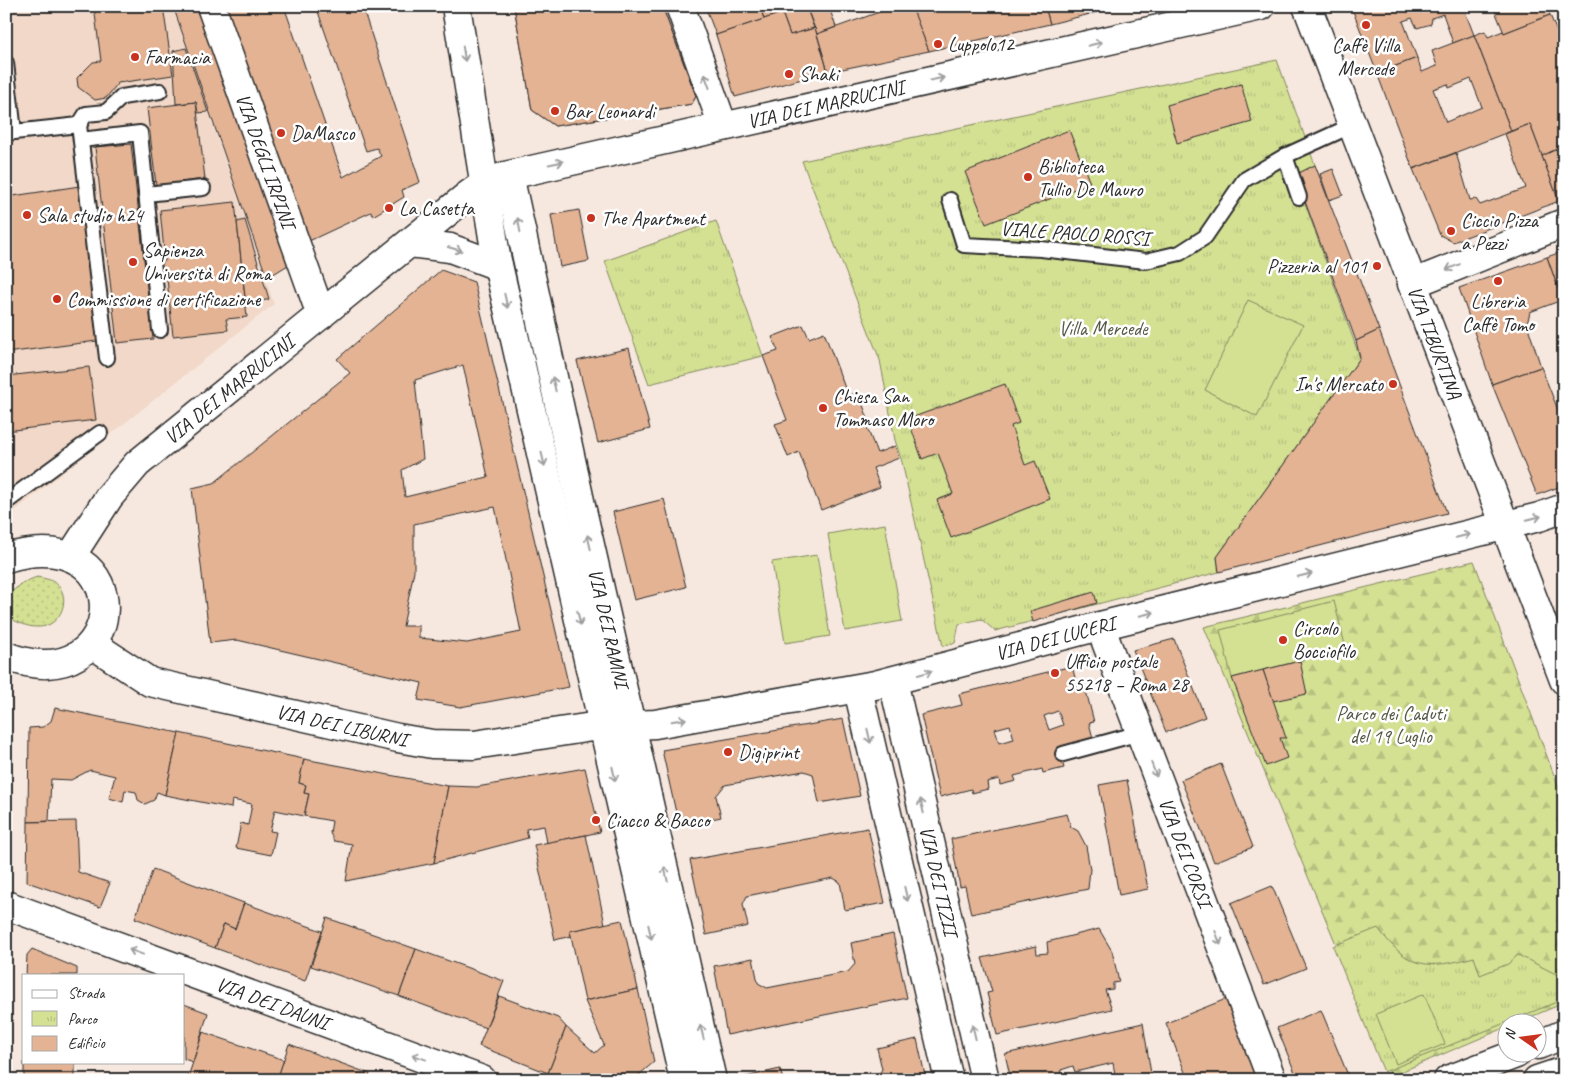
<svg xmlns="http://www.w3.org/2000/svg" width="1570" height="1086" font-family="Caveat,sans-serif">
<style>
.built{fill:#f1d8c8}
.grass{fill:url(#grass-dots);stroke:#80865f}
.forest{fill:url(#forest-firs);stroke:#80865f}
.park{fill:url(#park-tufts);stroke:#80865f}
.garden{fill:#d4e193;stroke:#80865f}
.building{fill:#e3b394;stroke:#2b2b2b;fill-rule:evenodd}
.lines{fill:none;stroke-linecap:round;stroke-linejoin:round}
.service-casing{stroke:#2b2b2b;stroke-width:18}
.minor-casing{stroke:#2b2b2b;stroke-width:31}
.tertiary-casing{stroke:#2b2b2b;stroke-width:31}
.secondary-casing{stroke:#2b2b2b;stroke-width:31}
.service{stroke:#fff;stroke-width:14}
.minor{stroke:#fff;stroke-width:28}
.tertiary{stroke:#fff;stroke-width:28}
.secondary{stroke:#fff;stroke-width:28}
.oneway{stroke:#a0a0a0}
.poi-dot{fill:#c8321e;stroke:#fff;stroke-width:2}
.labels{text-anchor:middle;stroke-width:5;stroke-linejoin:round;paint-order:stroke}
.poi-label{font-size:20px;fill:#2b2b2b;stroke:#fff;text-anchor:start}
.street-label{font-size:20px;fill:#2b2b2b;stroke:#fff}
.park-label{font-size:20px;fill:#555845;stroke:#fff}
</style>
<defs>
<pattern id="grass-dots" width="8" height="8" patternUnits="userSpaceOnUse" patternTransform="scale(1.25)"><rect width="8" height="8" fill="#d4e193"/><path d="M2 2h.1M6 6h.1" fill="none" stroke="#b6c17f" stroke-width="1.8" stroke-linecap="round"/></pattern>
<pattern id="forest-firs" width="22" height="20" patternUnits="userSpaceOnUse" patternTransform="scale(1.25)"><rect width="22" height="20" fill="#d4e193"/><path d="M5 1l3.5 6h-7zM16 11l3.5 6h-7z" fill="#b6c17f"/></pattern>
<pattern id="park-tufts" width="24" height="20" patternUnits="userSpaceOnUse" patternTransform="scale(1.25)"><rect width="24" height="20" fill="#d4e193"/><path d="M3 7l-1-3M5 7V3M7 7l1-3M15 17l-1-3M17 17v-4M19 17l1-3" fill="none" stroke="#b6c17f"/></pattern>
</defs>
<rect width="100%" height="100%" fill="#f7e8df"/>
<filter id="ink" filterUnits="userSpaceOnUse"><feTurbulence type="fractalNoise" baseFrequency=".02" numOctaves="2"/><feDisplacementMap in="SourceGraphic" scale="10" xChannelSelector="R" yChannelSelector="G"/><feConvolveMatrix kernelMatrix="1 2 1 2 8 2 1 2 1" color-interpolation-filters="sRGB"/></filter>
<g filter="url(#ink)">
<!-- built -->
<polygon class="built" points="6,6 172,6 274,304 6,518"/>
<!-- grass -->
<path class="grass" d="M37 577C42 578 48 579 53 581 74 594 62 629 36 627 26 627 16 621 6 617V596L24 582Z"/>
<!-- forest -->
<polygon class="forest" points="1474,561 1564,802 1564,1003 1516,1023 1508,1024 1507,1027 1391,1076 1204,627"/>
<!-- park -->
<g class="park">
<polygon points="1277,60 1315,165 1299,173 1303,183 1299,186 1360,358 1217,557 1219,572 995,631 981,619 959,624 955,643 943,646 902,462 895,440 880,360 802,161"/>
<polygon points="716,221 763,356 649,384 605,261"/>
<path d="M1378 928C1408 969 1427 970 1474 957L1480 975 1508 964 1518 955 1564 978V999L1384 1072 1333 946Z"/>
</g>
<!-- garden -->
<g class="garden">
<polygon points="1248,300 1303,325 1257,417 1205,390"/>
<polygon points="885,524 902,621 845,631 828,534"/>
<polygon points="817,555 830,636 785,643 772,562"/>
<polygon points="1334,601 1346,649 1232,678 1220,630"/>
<polygon points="1424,994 1445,1044 1396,1064 1376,1014"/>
</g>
<!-- building -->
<g class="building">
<polygon points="94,6 163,6 173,75 118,83 106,98 95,100 78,87 77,78 93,62 101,61"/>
<polygon points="173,6 197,6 288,265 267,278"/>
<polygon points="219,6 284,6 343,177 381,156 377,148 366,151 316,6 362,6 420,182 402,190 404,197 373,216 371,212 309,241"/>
<path d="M514 6H662L696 96 692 104 555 126 532 110ZM627 13 632 44 577 54 572 22Z"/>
<polygon points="514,6 662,6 696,96 692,104 555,126 532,110"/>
<polygon points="705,6 760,6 764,19 716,35"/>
<polygon points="760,6 806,6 814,28 790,35 782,13 764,19"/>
<polygon points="806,6 824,6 825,9 829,7 836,27 817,34"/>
<polygon points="884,6 912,6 929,51 828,72 817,34 885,10"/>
<polygon points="926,6 1045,6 1050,24 929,51 913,10"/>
<polygon points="1045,6 1122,6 1050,24"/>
<polygon points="1351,6 1463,6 1474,35 1453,43 1443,14 1432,18 1431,24 1417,28 1412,18 1403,21 1417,58 1377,73"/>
<polygon points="1493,6 1547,6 1550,15 1504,33"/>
<polygon points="782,13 790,35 815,28 828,72 735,97 716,35"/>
<polygon points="1550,15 1564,49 1564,141 1558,143 1559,148 1542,156 1530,124 1511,131 1474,35 1485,31 1488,37 1503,31 1504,33"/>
<path d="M1474 35 1511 131 1413 169 1377 73 1417 58 1422 72 1437 66 1432 51ZM1471 79 1482 107 1446 122 1433 89 1448 84 1449 88Z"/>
<polygon points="186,48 208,112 198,113 196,102 176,104 173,51"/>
<polygon points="1241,84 1252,122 1177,143 1167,105"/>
<polygon points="196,102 205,179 156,185 147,108"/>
<polygon points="1530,124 1559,201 1453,242 1440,235 1413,169 1456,153 1470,200 1476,199 1480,205 1526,188 1505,134"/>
<polygon points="1069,130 1090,183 986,224 965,172"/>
<polygon points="1564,141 1564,199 1559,201 1542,156 1559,148 1558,143"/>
<polygon points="131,144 153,339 117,343 95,147"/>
<polygon points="1315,165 1379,330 1356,341 1299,185 1303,183 1299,173"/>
<polygon points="1333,169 1343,195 1329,200 1320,174"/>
<polygon points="80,186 97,341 6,353 6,197"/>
<polygon points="235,202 247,317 226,319 228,330 173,336 167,279 160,280 158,262 165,261 160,210"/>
<polygon points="579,210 589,261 560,267 551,215"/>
<polygon points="245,220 269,299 246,306 237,222"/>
<polygon points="1564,251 1564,300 1562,300 1547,257"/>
<polygon points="1547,257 1562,300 1530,312 1527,324 1541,367 1492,384 1459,288"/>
<path d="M441 270 474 282 569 687 460 707 418 700 422 683 237 640 210 643 192 488 214 483 350 373 337 359ZM463 365 488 477 405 497 402 470 423 459 415 380ZM495 507 521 632 467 643 419 638V626H403L414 571V524Z"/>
<polygon points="803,325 809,338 824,332 848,396 858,392 870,424 866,425 877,453 895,446 899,458 873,468 880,487 821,510 799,452 788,457 775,424 787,420 763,356 778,351 772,337"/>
<polygon points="1379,330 1447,513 1219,572 1217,557 1360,358 1356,341"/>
<polygon points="629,348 650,429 598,443 577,361"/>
<polygon points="89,367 96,420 6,431 6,376"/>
<polygon points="1541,367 1564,425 1564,485 1537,495 1492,384"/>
<polygon points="1005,384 1019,423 1011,426 1025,465 1035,461 1050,499 951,538 937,500 953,494 938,453 922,459 908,419"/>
<polygon points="664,499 686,587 634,600 613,512"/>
<polygon points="1564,534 1564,554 1557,536"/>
<polygon points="1094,592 1097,603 1033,622 1030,611"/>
<polygon points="1174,639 1205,717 1166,732 1133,650"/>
<polygon points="1300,661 1307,694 1273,701 1263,670"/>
<path d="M1072 666 1078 689 1085 687 1094 722 1089 723 1094 742 1059 751 1064 768 1043 773 1042 769 1014 776 1016 781 1000 785 999 779 987 782 988 789 972 793 971 789 940 797 921 715 962 705 959 694ZM1058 711 1063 725 1049 730 1044 716ZM1010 725 1014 739 999 743 995 729Z"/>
<polygon points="1263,670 1286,738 1280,738 1287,758 1266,766 1232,678"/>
<polygon points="55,708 179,733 165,795 157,792 154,800 145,804 138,800 136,792 125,790 123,802 109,798 115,776 90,770 71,780 51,779 49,821 28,822 29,728 43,727 51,721"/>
<polygon points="843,719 860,796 819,803 813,774 804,771 725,785 716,796 721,817 679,826 662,750"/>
<polygon points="179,733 304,759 299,783 306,785 304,793 309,794 304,816 275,810 270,831 276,832 271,855 236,848 241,823 248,825 252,804 232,800 231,808 165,795"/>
<polygon points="304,759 448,786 434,863 346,881 352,844 334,841 330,833 332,821 304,816 309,794 304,793 306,785 299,783"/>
<polygon points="1221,764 1253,847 1214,862 1181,780"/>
<polygon points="585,768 600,832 547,843 544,826 526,829 528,838 434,863 448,786 477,787"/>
<polygon points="1127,780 1148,889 1119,895 1099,785"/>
<polygon points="1067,814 1071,827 1078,831 1086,846 1090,869 1088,889 971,914 965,886 960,887 951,839"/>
<polygon points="76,821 78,872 110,883 100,907 27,882 28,822"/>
<polygon points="868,828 885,903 845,910 840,882 833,878 747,896 743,904 748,926 706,935 690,860"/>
<polygon points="586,835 605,924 570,931 571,936 555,940 534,845"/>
<polygon points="153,869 244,903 235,929 224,924 215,948 135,918"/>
<polygon points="1272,886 1306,968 1264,985 1231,903"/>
<polygon points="244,903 322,931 305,981 215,948 224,924 235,929"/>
<polygon points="327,918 416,949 399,996 311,966"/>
<polygon points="622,920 638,989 585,1001 570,931"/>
<polygon points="1099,929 1112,951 1119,982 1113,983 1113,989 1105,990 1112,1009 997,1035 987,993 992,992 982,958 1036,946 1037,954 1048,953 1047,942"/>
<polygon points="893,934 907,998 727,1035 714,966 753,958 758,983 767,988 848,972 855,964 851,943"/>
<polygon points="32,949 77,968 77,975 26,975 27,955"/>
<polygon points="416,949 504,981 486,1028 399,996"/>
<polygon points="638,989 654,1062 633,1080 565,1080 548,1073 566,1027 595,1053 604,1045 585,1001"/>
<polygon points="499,996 558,1018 566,1027 548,1073 479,1046"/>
<polygon points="1226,999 1257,1080 1188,1080 1166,1023"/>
<polygon points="184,1004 208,1013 193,1062 184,1059"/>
<polygon points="1321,1010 1350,1080 1298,1080 1277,1028"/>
<polygon points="1143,1023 1152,1080 1116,1080 1113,1063 1075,1072 1073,1066 1061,1070 1064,1080 1011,1080 1005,1054"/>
<polygon points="203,1032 284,1060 277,1080 187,1080"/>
<polygon points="917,1039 926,1080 876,1080 882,1069 877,1048"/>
<polygon points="289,1044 370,1074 368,1080 277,1080"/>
<rect x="24" y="1062" width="51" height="18"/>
<polygon points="780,1069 783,1080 741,1080 741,1078"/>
</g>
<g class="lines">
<defs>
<g id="service">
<polyline points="6,63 14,132 7,133"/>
<polyline points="79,125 86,114 106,112 122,97 160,91"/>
<polyline points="14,132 79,125 107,358"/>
<polyline points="81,140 140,133 160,330"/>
<polyline points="1285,156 1299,197"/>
<polyline points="146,194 203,188"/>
<polyline points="950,200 964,245 1041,249 1146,261 1180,253 1205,237 1244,180 1285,156 1353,125"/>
<polyline points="6,502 100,433"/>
<polyline points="1063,754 1140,733"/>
</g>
<g id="minor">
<path id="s1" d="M211 6 321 315"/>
<polyline points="680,6 723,126"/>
<polyline points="410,243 450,248 498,266"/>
<polyline points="1412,284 1564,223"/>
<path id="s2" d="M71 556 109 497 137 464 467 196 484 184 505 176"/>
<path d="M6 558C142 517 131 704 6 656"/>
<path id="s3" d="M1100 626 1272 1080"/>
<path id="s4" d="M92 644 150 682 398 738 432 744 474 745 592 727 655 724 875 685 1100 626 1539 517 1564 508"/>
<path id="s5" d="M893 681 985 1080"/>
<polyline points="858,689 949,1080"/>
<path id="s6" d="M6 905 482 1080"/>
<polyline points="1538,1045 1564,1034"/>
<polyline points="1448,1080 1516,1054"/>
<polyline points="1537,1080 1564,1071"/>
</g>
<g id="tertiary">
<path id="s7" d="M712 1080 582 510 509 175 1261 6"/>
</g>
<g id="secondary">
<polyline points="456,6 496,256 684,1080"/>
<path id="s8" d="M1307 6 1564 680"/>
</g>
</defs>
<!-- service casing -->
<use href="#service" class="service-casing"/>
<!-- minor casing -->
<use href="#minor" class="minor-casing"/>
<!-- tertiary casing -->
<use href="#tertiary" class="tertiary-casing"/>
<!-- secondary casing -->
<use href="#secondary" class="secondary-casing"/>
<!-- service -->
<use href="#service" class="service"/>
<!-- minor -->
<use href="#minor" class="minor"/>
<!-- tertiary -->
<use href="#tertiary" class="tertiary"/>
<!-- secondary -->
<use href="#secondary" class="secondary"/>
</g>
<!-- one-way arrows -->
<defs><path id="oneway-shaft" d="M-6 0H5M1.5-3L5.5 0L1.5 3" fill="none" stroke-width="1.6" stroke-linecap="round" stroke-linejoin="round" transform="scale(1.25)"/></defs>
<g class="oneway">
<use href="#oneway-shaft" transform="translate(1095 44) rotate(-13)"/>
<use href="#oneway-shaft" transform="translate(464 54) rotate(81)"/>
<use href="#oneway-shaft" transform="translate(937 79) rotate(-12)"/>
<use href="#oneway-shaft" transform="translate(707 81) rotate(-110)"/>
<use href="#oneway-shaft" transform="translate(556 163) rotate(-12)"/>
<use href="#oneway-shaft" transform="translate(519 225) rotate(-101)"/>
<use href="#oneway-shaft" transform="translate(455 249) rotate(16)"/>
<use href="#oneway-shaft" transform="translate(1453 267) rotate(158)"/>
<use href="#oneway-shaft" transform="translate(506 301) rotate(77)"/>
<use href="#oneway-shaft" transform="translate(554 384) rotate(-103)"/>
<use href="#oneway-shaft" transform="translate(543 459) rotate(77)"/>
<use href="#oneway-shaft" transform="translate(1534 518) rotate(-14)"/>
<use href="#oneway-shaft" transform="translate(1463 536) rotate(-14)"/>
<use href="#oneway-shaft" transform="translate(589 542) rotate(-103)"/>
<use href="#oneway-shaft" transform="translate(1305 575) rotate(-14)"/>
<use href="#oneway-shaft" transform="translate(1147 614) rotate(-14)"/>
<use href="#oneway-shaft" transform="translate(579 618) rotate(77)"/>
<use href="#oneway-shaft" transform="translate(925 673) rotate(-15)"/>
<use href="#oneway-shaft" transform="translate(679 720) rotate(-10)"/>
<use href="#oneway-shaft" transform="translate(869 736) rotate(77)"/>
<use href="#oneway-shaft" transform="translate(1154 770) rotate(69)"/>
<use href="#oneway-shaft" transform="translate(614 774) rotate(77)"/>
<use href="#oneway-shaft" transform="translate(922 806) rotate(-103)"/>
<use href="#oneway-shaft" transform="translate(666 874) rotate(-103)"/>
<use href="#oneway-shaft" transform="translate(906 894) rotate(77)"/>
<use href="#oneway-shaft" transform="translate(650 932) rotate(77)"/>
<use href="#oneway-shaft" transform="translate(1218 938) rotate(69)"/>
<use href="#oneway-shaft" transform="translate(136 952) rotate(-160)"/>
<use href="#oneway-shaft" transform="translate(702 1032) rotate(-103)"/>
<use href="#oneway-shaft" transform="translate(974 1032) rotate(-103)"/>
<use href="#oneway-shaft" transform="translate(419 1057) rotate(-160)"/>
</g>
</g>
<!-- markers -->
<g class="poi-dot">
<circle cx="1366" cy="25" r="5"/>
<circle cx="938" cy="44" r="5"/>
<circle cx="135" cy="57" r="5"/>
<circle cx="789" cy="74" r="5"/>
<circle cx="555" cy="111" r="5"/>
<circle cx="281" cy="133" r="5"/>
<circle cx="1028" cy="177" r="5"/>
<circle cx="389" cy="208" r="5"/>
<circle cx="27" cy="215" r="5"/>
<circle cx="591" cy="218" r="5"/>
<circle cx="1451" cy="231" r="5"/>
<circle cx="133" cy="262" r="5"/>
<circle cx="1377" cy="266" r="5"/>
<circle cx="1498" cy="281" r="5"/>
<circle cx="57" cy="299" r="5"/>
<circle cx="1393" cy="384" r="5"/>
<circle cx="823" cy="408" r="5"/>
<circle cx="1283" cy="640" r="5"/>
<circle cx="1055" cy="673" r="5"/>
<circle cx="728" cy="752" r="5"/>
<circle cx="596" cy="820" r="5"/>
</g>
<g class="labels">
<!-- poi labels -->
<g class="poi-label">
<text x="948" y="51">Luppolo12</text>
<text x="1366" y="52" text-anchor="middle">Caffè Villa<tspan x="1366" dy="23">Mercede</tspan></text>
<text x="145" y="64">Farmacia</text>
<text x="799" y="81">Shaki</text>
<text x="565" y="118">Bar Leonardi</text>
<text x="291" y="140">DaMasco</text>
<text x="1038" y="173">Biblioteca<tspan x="1038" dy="23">Tullio De Mauro</tspan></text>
<text x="399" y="215">La Casetta</text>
<text x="37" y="222">Sala studio h24</text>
<text x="601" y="225">The Apartment</text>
<text x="1461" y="227">Ciccio Pizza<tspan x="1461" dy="23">a Pezzi</tspan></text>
<text x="143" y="257">Sapienza<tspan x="143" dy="23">Università di Roma</tspan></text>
<text x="1367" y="273" text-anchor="end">Pizzeria al 101</text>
<text x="67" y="306">Commissione di certificazione</text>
<text x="1498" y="308" text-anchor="middle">Libreria<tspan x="1498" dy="23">Caffè Tomo</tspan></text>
<text x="1383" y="391" text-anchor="end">In's Mercato</text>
<text x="833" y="403">Chiesa San<tspan x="833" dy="23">Tommaso Moro</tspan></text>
<text x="1293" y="635">Circolo<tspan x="1293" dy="23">Bocciofilo</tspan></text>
<text x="1065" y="668">Ufficio postale<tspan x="1065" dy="23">55218 – Roma 28</tspan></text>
<text x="738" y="759">Digiprint</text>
<text x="606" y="827">Ciacco &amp; Bacco</text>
</g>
<!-- street labels -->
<g class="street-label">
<text dy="7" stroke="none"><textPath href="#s7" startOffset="1252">VIA DEI MARRUCINI</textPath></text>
<text dy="7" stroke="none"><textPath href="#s1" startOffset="164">VIA DEGLI IRPINI</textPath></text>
<text transform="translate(1075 233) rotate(4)" y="7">VIALE PAOLO ROSSI</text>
<text dy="7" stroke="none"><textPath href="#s8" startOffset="360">VIA TIBURTINA</textPath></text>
<text dy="7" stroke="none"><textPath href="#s2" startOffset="232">VIA DEI MARRUCINI</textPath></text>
<text transform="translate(609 628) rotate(77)" y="7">VIA DEI RAMNI</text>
<text dy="7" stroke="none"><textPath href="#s4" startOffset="992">VIA DEI LUCERI</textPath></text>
<text dy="7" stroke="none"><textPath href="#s4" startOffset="266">VIA DEI LIBURNI</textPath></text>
<text dy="7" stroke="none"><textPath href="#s3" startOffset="242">VIA DEI CORSI</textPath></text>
<text dy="7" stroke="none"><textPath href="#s5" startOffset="205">VIA DEI TIZII</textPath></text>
<text dy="7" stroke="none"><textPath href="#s6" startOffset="284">VIA DEI DAUNI</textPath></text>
</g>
<!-- park labels -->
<g class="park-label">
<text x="1103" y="335">Villa Mercede</text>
<text x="1391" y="720">Parco dei Caduti<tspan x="1391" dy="23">del 19 Luglio</tspan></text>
</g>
</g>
<!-- margin -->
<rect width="1570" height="1086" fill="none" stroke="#fff" stroke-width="25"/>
<rect x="12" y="12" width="1545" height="1061" fill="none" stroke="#2b2b2b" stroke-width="2" filter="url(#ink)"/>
<!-- legend -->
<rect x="22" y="974" width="162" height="90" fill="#ffffff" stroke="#aaaaaa"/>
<rect x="32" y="990" width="25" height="8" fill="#ffffff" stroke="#aaaaaa"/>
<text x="68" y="998" font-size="15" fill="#2b2b2b">Strada</text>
<rect x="32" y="1011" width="25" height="15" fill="url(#park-tufts)" stroke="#aaaaaa"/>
<text x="68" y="1024" font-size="15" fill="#2b2b2b">Parco</text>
<rect x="32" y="1036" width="25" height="15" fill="#e3b394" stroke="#aaaaaa"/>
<text x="68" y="1048" font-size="15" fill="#2b2b2b">Edificio</text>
<!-- north arrow -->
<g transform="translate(1522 1038) rotate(284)"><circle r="24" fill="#ffffff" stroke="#aaaaaa"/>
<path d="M0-4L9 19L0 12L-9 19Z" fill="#c8321e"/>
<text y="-8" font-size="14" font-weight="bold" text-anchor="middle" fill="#2b2b2b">N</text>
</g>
</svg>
